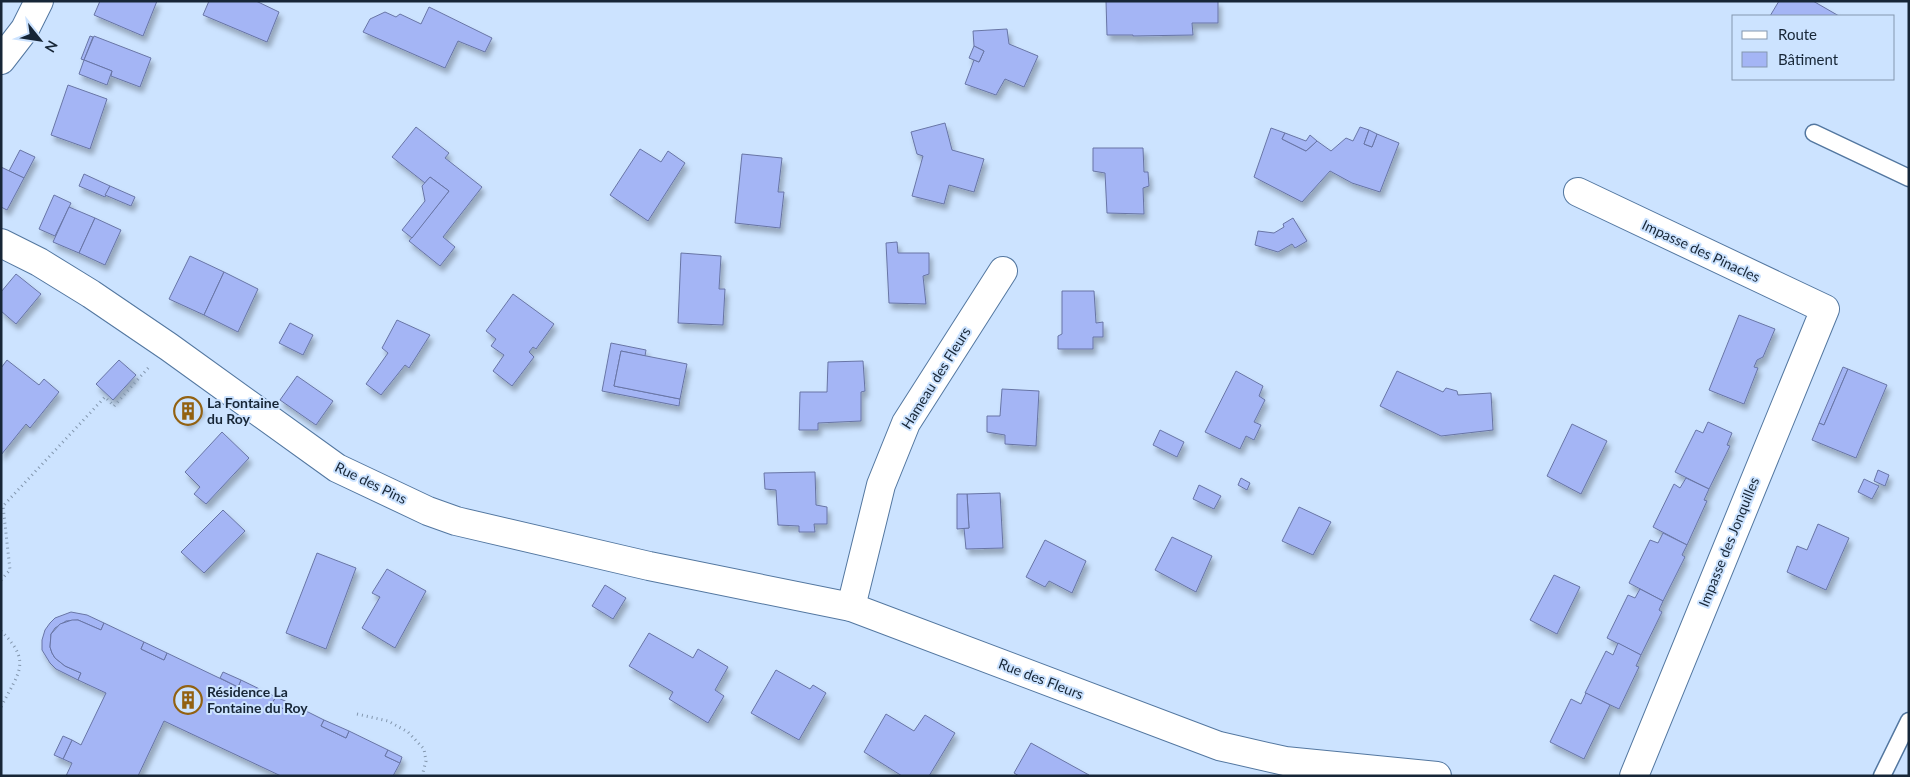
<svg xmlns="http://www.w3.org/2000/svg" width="1910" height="777" font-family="Lato,sans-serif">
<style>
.building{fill:#a4b5f5;stroke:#6875a5;filter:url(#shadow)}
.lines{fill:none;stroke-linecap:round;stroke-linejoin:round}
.service-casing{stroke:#5377a0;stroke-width:19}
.minor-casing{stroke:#5377a0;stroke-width:30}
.path{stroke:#8397ae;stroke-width:3;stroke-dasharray:1 4;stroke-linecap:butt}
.service{stroke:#fff;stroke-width:16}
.minor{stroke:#fff;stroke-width:28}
.labels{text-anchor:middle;stroke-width:4;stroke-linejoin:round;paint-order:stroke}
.street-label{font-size:14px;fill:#172637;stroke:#cce3ff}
.poi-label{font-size:14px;font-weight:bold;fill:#172637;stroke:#cce3ff;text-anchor:start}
</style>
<defs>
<filter id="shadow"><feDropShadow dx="3" dy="5.5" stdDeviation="2.5" flood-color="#0004"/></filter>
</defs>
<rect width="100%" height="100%" fill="#cce3ff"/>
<!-- building -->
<g class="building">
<polygon points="100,1 157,1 143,36 94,15"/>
<polygon points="209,1 256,1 279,12 267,42 203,15"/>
<polygon points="1106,1 1218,1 1218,23 1192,23 1193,35 1133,36 1133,35 1107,35"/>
<polygon points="1779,1 1813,1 1839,16 1770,16"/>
<polygon points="429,7 492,38 485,52 458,41 445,68 363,32 370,19 385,12 396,17 400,14 421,24"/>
<polygon points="1007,29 1009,44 1038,56 1024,87 1005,79 996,95 965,84 974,60 979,62 984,51 974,46 973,31"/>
<polygon points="90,36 93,37 84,60 81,59"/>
<polygon points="94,36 151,58 140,87 111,76 112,71 84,60"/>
<polygon points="974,46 984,51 979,62 969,58"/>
<polygon points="84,60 112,71 107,85 79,74"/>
<polygon points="68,85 107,99 90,149 51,135"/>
<polygon points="945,123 952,150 984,159 974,192 949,185 944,204 912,196 923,156 917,154 911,132"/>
<polygon points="416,127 449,153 445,158 482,187 443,237 455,247 440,266 409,241 449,191 430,177 425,183 392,157"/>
<polygon points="1360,127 1369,130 1364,144 1372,147 1377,134 1399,143 1380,192 1352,183 1330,171 1302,202 1254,177 1271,128 1285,133 1282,139 1306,151 1317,141 1331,151 1346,138 1353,141"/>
<polygon points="1369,130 1377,134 1372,147 1364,144"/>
<polygon points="1285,133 1306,141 1310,135 1317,141 1306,151 1282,139"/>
<polygon points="1093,148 1143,148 1144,172 1148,172 1149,186 1143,188 1144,214 1107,213 1105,173 1093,171"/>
<polygon points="640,149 661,162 668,151 685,163 648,221 610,195"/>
<polygon points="20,150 35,157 24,178 9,171"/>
<polygon points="742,154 782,158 778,192 784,192 780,228 735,223"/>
<polygon points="1,167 24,178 7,210 1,207"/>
<polygon points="84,174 110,186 105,197 79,186"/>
<polygon points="430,177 449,191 412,238 402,230 425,201 422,186"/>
<polygon points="110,186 135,197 131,206 105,195"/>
<polygon points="54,195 71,203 55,236 39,229"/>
<polygon points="69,207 95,218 79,253 53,242"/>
<polygon points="95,218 121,230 105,265 79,253"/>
<polygon points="1293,218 1307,241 1295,248 1292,244 1278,252 1255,245 1258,231 1274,233 1284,227 1283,224"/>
<polygon points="897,242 898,253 929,253 929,274 923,276 926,304 889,303 886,243"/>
<polygon points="681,253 721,256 719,289 725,289 723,325 678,323"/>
<polygon points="190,256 224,272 204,315 169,299"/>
<polygon points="224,272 258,289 238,332 204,315"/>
<polygon points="16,274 41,294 16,324 1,311 1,292"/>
<polygon points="1062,291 1094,291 1096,323 1103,322 1103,337 1093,337 1093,349 1058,349 1058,336 1062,334"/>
<polygon points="513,294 554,324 536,349 533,347 529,352 534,357 512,386 493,371 504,355 491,346 496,339 486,331"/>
<polygon points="1739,315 1775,329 1763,357 1757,360 1754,367 1758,368 1744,404 1709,390"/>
<polygon points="397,320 430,335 409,368 405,365 381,395 366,384 388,353 382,348"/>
<polygon points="290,323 313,335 303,355 279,343"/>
<polygon points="611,343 646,350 645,356 621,351 614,386 680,399 679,406 602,391"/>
<polygon points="621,351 687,364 680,399 614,386"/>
<polygon points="7,360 39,385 44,379 59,392 30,428 26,424 1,455 1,368"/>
<polygon points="119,360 136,375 113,400 96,384"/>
<polygon points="863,361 865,391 861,392 861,421 818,423 818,430 799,430 800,392 827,392 828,362"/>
<polygon points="1843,367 1848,369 1824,425 1819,423"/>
<polygon points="1848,369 1887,385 1856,458 1812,440 1819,423 1824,425"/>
<polygon points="1236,371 1263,386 1259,396 1265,400 1254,422 1261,425 1254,440 1246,436 1240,449 1205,432"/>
<polygon points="1397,371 1443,392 1446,388 1457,391 1458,395 1491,393 1493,430 1441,436 1380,406"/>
<polygon points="297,376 333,401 316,425 280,400"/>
<polygon points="1002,389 1039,391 1036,446 1005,444 1005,435 987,432 987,416 1000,416"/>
<polygon points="189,397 202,409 187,424 175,412"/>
<polygon points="1708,422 1732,433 1727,445 1730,446 1709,489 1675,472 1696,430 1703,433"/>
<polygon points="1572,424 1607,441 1581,494 1547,476"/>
<polygon points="1160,430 1184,442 1177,457 1153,445"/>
<polygon points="222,432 249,458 206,504 194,494 200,487 185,472"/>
<polygon points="1878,470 1889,475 1885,486 1874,481"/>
<polygon points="815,472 816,505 827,507 827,524 814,524 815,532 799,532 799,526 778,525 776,490 765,489 764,473"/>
<polygon points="1241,478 1250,483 1247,490 1238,485"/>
<polygon points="1686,478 1709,489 1704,500 1707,501 1687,545 1653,527 1674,484 1680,488"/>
<polygon points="1864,479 1879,486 1872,499 1858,492"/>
<polygon points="1199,485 1221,496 1214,509 1193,499"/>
<polygon points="1000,493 1003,548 966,549 964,528 969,528 967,494"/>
<polygon points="957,494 967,494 969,528 957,529"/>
<polygon points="1299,507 1331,522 1313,555 1282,541"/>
<polygon points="223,510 245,531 204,573 181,552"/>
<polygon points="1818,524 1849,538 1826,590 1787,572 1797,546 1807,550"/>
<polygon points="1663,533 1687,545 1682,555 1685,557 1663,601 1629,583 1650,540 1658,543"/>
<polygon points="1172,537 1212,556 1196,592 1155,570"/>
<polygon points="1045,540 1086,561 1072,593 1049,581 1045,587 1026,577"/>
<polygon points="317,553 356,568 326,649 286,633"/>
<polygon points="387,569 426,591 395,648 362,628 380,597 372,593"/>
<polygon points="1554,575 1580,587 1557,634 1530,620"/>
<polygon points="605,585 626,598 613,619 592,606"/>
<polygon points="1640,589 1663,601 1659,610 1662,612 1641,655 1607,638 1628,595 1635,598"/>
<polygon points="71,612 87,615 104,623 101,630 78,620 66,621 55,628 51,634 50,647 52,653 55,658 65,666 81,673 78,680 56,669 50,663 42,650 42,640 45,630 50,623 55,618"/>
<polygon points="72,620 78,620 101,630 104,623 144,642 141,649 164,660 167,653 238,687 241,680 276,697 272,703 288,711 292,704 324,720 321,726 346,738 349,731 388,750 385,756 400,763 393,776 281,776 164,721 138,776 66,776 72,763 63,759 72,740 81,745 106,693 78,680 81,673 65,666 55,658 52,653 50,647 51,634 60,624"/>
<polygon points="649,633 693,658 698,649 728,667 715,690 724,696 708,723 669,699 673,692 629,666"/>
<polygon points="144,642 167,653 164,660 141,649"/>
<polygon points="1618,643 1641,655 1636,666 1639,667 1619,709 1585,693 1606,651 1613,655"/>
<polygon points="776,670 810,689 813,685 826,693 799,740 751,713"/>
<polygon points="223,672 241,680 238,687 220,678"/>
<polygon points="1586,693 1610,705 1584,759 1550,742 1571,699 1581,704"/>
<polygon points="276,697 292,704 288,711 272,703"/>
<polygon points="886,714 914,731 925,715 955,733 929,776 902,776 864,752"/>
<polygon points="324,720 349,731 346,738 321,726"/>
<polygon points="63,736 72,740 63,759 54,755"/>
<polygon points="1031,743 1089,775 1019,776 1014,773"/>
<polygon points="388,750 402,757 400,763 385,756"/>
</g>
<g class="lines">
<defs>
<g id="service">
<polyline points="1814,133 1909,178"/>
<polyline points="1882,776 1909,721"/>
</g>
<g id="minor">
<polyline points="1,60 25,29 39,1"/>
<polyline points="1578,192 1825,309 1634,776"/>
<polyline points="1,243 39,262 91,294 169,347 337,468 428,511 456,521 649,566 851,607 1219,746 1285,761 1437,776"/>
<polyline points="851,607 881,485 906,423 1003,271"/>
</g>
</defs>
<!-- service casing -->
<use href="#service" class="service-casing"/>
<!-- minor casing -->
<use href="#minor" class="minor-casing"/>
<!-- path -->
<g class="path">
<polyline points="1,580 10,570 3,506 105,397 114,406 149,367"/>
<path d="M1 631C33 662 18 673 1 707"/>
<polyline points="357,714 388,721 408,732 424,749 426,761 422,776"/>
</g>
<!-- service -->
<use href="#service" class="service"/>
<!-- minor -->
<use href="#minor" class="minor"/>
</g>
<!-- icons -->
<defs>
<symbol id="building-ring" viewBox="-11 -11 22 22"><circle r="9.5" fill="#cce3ff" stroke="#926111" stroke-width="1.5"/><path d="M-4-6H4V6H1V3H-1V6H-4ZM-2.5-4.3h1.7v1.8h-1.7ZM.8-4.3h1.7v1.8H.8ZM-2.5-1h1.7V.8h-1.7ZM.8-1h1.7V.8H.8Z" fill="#926111"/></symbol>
</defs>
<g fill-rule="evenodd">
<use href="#building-ring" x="172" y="395" width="32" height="32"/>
<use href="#building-ring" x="172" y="684" width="32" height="32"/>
</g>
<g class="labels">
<!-- street labels -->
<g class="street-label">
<text transform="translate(1701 251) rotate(25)" y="5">Impasse des Pinacles</text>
<text transform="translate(936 378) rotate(-58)" y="5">Hameau des Fleurs</text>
<text transform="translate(371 483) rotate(26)" y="5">Rue des Pins</text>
<text transform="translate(1729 542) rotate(-68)" y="5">Impasse des Jonquilles</text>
<text transform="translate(1041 679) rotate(21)" y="5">Rue des Fleurs</text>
</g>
<!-- poi labels -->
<g class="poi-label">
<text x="207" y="408">La Fontaine<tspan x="207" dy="16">du Roy</tspan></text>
<text x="207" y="697">Résidence La<tspan x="207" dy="16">Fontaine du Roy</tspan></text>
</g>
</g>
<!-- border -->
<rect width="1910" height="777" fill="none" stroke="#172637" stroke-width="5"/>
<!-- legend -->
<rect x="1732" y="15" width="162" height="65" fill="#cce3ff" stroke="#8497af"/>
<rect x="1742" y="31" width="25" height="8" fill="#ffffff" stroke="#8497af"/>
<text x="1778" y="40" font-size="15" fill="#172637">Route</text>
<rect x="1742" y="52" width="25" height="15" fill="#a4b5f5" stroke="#8497af"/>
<text x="1778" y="65" font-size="15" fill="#172637">Bâtiment</text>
<!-- north arrow -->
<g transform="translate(40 40) rotate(120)" stroke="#cce3ff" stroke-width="4" paint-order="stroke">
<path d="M0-4L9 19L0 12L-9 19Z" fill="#172637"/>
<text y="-8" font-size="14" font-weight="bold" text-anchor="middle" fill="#172637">N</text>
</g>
</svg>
